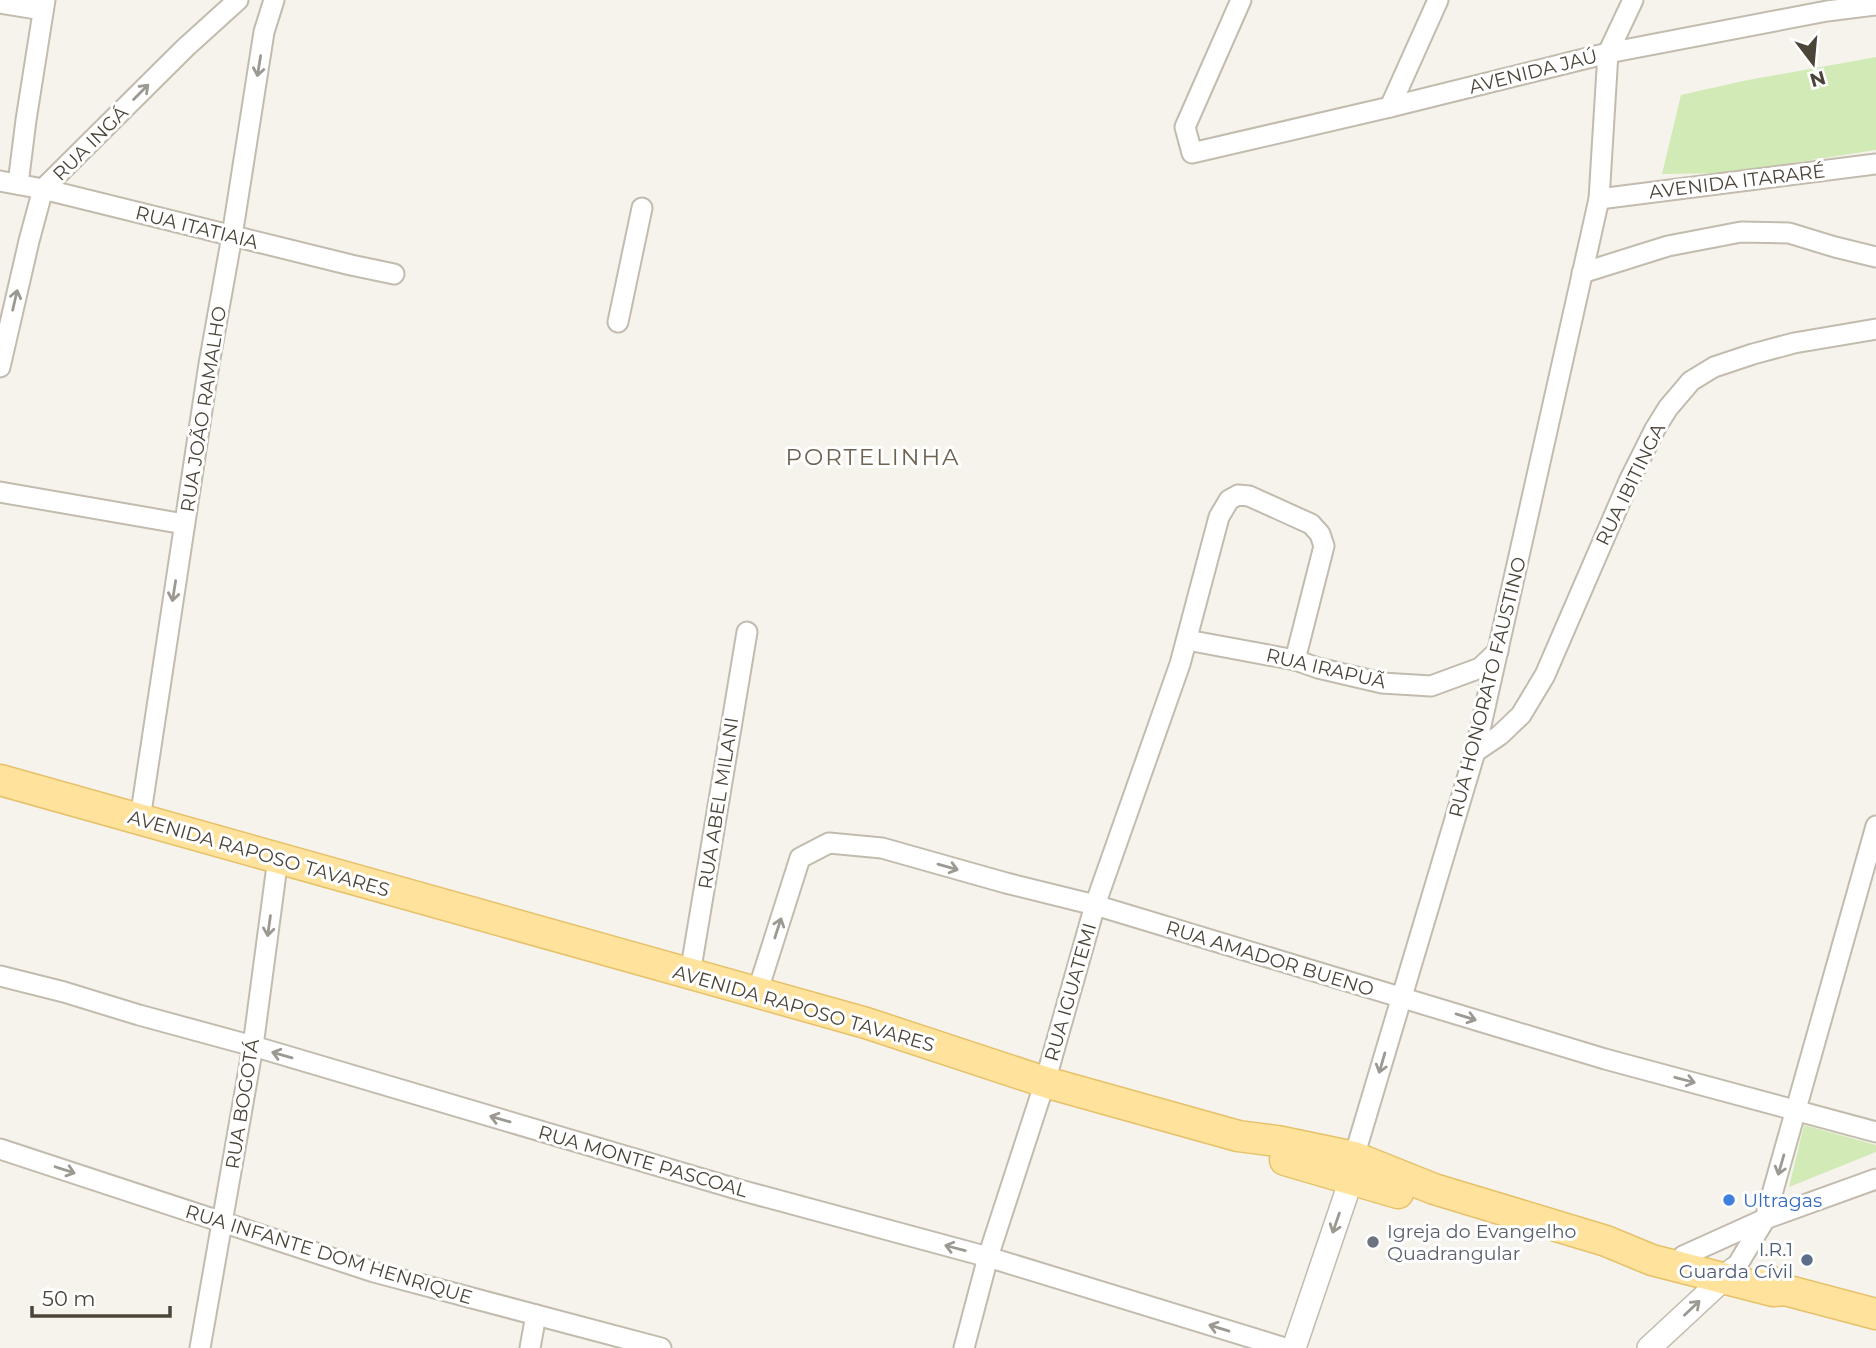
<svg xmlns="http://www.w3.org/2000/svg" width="1876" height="1348" font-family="Montserrat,sans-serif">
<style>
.green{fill:#d2eab5}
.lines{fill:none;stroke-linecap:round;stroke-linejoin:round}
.minor-casing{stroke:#c2bbae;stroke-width:23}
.tertiary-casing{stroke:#c2bbae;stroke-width:26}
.primary-casing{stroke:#e6c16a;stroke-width:33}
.minor{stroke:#fff;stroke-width:19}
.tertiary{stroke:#fff;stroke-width:23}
.primary{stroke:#ffe39c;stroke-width:30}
.oneway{stroke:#9c9892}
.shop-dot{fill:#3f7fe0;stroke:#fff;stroke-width:2.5}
.worship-dot{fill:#6b7280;stroke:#fff;stroke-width:2.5}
.service-dot{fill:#5c6f8a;stroke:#fff;stroke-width:2.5}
.labels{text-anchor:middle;stroke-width:6;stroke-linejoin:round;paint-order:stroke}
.street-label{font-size:19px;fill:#4b4439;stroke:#fff}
.shop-label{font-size:19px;fill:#366cbe;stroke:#fff;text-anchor:start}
.worship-label{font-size:19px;fill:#5b616d;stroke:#fff;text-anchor:start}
.service-label{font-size:19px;fill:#4e5e75;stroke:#fff;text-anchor:end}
.quarter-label{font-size:23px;letter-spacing:2px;fill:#6e6250;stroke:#fff}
</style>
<rect width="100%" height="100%" fill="#f6f3ec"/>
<!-- green -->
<g class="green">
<polygon points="1876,57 1876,150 1729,173 1662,174 1681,95 1743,81"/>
<polygon points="1804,1125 1876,1145 1876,1152 1789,1187"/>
</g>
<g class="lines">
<defs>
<g id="minor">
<polyline points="1241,0 1185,127 1192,153 1390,107 1608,53 1827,11 1876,5"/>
<polyline points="0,3 43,10"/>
<polyline points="1390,107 1438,0"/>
<polyline points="0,181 43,189 351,265 394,274"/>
<polyline points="18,184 26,120 45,0"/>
<polyline points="1599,199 1876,164"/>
<polyline points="1582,273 1668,246 1741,232 1789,233 1835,247 1876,257"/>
<polyline points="618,322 642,208"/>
<polyline points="0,367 29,241 43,189 185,48 238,0"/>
<polyline points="0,492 184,524"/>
<polyline points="1187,640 1295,660 1318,668 1382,683 1431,686 1480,668 1498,651"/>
<polyline points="1475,752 1500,735 1521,715 1545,675 1629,481 1655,429 1668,408 1691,381 1714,367 1753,354 1794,343 1876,329"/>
<polyline points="140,819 209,364 232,236 264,32 274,0"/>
<polyline points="690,974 747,632"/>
<polyline points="0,976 64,992 139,1015 253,1046 740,1190 988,1257 1285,1348"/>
<polyline points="757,993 800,858 829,843 882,848 1006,883 1095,905 1605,1059 1876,1132"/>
<polyline points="0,1149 374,1272 661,1348"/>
<polyline points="1354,1157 1475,752 1599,199 1608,53 1633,0"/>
<polyline points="1683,1256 1765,1219 1876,1179"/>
<polyline points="1735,1269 1765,1219 1876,826"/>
<polyline points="200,1348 253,1046 278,858"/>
<polyline points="530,1348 536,1315"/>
<polyline points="964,1348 988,1257 1045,1082 1095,905 1180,664 1219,517 1229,500 1238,495 1249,496 1311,524 1320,534 1324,546 1295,660"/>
</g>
<g id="tertiary">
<polyline points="1294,1348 1351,1180 1353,1164"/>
<polyline points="1649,1348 1734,1269"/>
</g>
<g id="primary">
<polyline points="0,780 866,1023 1045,1082 1238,1136 1277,1141 1354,1157 1434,1189 1606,1241 1652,1260 1773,1291 1785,1290"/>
<polyline points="1285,1160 1398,1193"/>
<polyline points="1770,1281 1785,1290 1876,1314"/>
</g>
</defs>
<!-- minor casing -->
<use href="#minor" class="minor-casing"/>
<!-- tertiary casing -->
<use href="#tertiary" class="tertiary-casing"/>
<!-- primary casing -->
<use href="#primary" class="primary-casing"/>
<!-- minor -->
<use href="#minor" class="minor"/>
<!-- tertiary -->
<use href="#tertiary" class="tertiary"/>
<!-- primary -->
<use href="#primary" class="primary"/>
</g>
<!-- one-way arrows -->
<defs><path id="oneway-shaft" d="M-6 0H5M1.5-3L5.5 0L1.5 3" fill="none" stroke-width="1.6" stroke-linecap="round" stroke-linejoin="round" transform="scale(1.75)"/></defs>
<g class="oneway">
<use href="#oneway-shaft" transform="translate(259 66) rotate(99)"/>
<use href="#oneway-shaft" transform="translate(141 92) rotate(-45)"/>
<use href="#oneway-shaft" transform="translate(15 300) rotate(-77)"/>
<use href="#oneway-shaft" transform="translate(174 591) rotate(99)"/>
<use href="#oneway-shaft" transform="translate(948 867) rotate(16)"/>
<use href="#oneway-shaft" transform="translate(269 926) rotate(98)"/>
<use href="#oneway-shaft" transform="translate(778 928) rotate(-72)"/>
<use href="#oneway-shaft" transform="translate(1466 1017) rotate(17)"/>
<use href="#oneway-shaft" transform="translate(282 1055) rotate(-164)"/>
<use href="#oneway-shaft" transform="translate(1382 1063) rotate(106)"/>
<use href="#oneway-shaft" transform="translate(1685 1080) rotate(15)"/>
<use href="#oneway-shaft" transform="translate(500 1119) rotate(-164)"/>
<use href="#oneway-shaft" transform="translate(1781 1165) rotate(106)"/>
<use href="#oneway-shaft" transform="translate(65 1170) rotate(18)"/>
<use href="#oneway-shaft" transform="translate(1336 1223) rotate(109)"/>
<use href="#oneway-shaft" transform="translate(955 1248) rotate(-165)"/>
<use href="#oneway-shaft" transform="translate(1692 1308) rotate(-43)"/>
<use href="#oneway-shaft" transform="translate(1219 1328) rotate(-163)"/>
</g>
<!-- markers -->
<circle class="shop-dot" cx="1729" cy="1200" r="7"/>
<circle class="worship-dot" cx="1373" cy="1242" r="7"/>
<circle class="service-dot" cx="1807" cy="1260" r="7"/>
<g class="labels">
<!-- street labels -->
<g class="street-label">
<text transform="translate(1533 71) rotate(-14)" y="7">AVENIDA JAÚ</text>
<text transform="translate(90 143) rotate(-45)" y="7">RUA INGÁ</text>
<text transform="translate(1737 181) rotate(-7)" y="7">AVENIDA ITARARÉ</text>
<text transform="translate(197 227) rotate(14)" y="7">RUA ITATIAIA</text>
<text transform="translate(203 409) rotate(-81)" y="7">RUA JOÃO RAMALHO</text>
<text transform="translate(1630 484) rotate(-64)" y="7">RUA IBITINGA</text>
<text transform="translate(1326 668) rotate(13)" y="7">RUA IRAPUÃ</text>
<text transform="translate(1487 687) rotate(-76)" y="7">RUA HONORATO FAUSTINO</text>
<text transform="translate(718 803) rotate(-81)" y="7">RUA ABEL MILANI</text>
<text transform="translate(259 853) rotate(16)" y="7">AVENIDA RAPOSO TAVARES</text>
<text transform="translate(1270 958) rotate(17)" y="7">RUA AMADOR BUENO</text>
<text transform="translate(1070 992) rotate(-74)" y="7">RUA IGUATEMI</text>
<text transform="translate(804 1008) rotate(16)" y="7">AVENIDA RAPOSO TAVARES</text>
<text transform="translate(242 1104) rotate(-81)" y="7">RUA BOGOTÁ</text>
<text transform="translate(643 1161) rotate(16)" y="7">RUA MONTE PASCOAL</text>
<text transform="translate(329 1254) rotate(17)" y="7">RUA INFANTE DOM HENRIQUE</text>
</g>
<!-- shop labels -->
<g class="shop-label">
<text x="1743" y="1207">Ultragas</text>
</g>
<!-- worship labels -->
<g class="worship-label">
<text x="1387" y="1238">Igreja do Evangelho<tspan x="1387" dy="22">Quadrangular</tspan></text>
</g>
<!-- service labels -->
<g class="service-label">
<text x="1793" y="1256">I.R.1<tspan x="1793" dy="22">Guarda Cívil</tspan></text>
</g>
<!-- quarter labels -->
<g class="quarter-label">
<text x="873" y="465">PORTELINHA</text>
</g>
</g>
<!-- north arrow -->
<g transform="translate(1813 63) rotate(164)" stroke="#ffffff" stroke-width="5" paint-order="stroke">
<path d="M0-5L12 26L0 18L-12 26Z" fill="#4b4439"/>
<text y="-10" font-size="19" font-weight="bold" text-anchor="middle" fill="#4b4439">N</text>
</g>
<!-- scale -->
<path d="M32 1306v10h138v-10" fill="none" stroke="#4b4439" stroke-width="3.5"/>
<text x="42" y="1306" font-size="21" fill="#4b4439" stroke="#ffffff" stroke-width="5" paint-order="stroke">50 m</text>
</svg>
